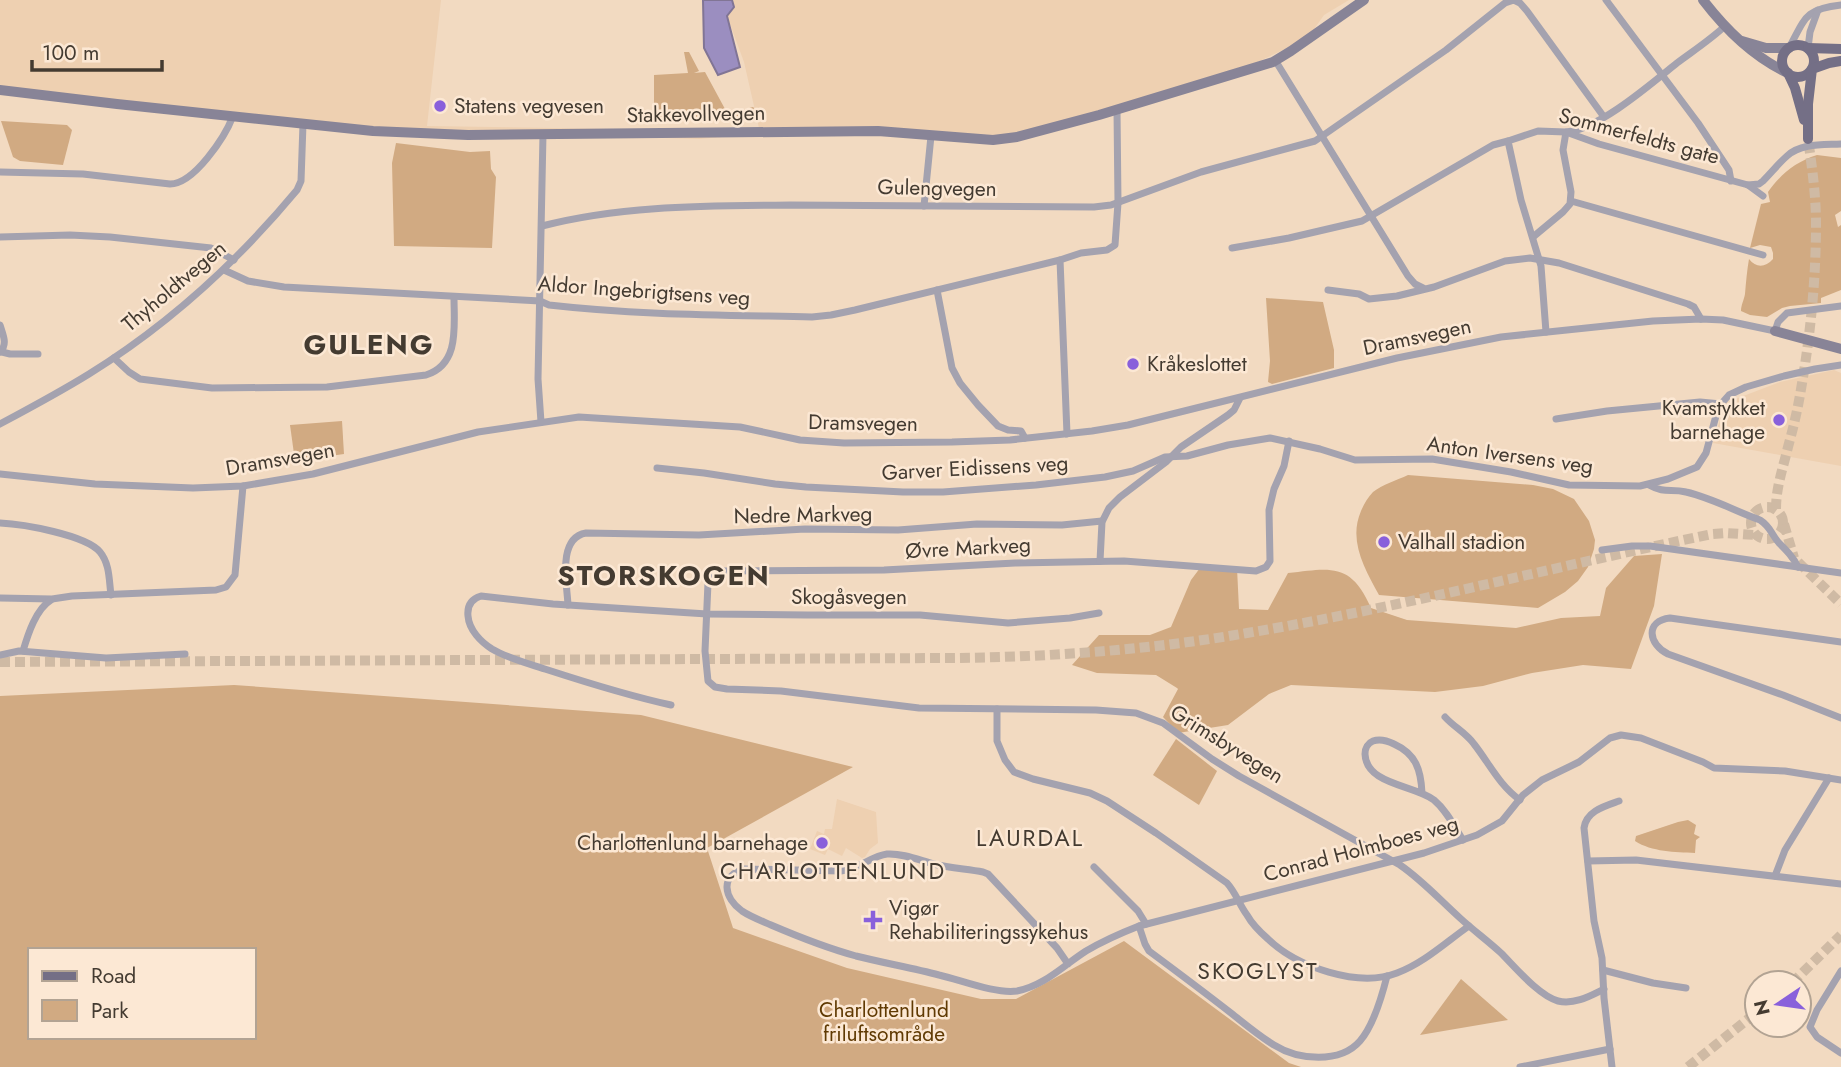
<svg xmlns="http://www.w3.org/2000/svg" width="1841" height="1067" font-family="Jost,sans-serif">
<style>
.built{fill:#eed0b1}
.green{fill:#d1aa82;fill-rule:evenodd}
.water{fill:#9b8ec0;stroke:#817595;stroke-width:2}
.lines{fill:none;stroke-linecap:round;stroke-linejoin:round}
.primary-tunnel{stroke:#cfbaa4;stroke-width:10;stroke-dasharray:10 5;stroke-linecap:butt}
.street{stroke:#a4a2af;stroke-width:7}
.secondary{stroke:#888497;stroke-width:10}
.primary{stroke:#746f86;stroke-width:10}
.poi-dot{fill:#8960db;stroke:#fce8d4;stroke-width:2.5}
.labels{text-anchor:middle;stroke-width:5;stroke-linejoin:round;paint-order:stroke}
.poi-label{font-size:21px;fill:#443b31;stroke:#fce8d4;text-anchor:start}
.street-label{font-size:21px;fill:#443b31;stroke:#fce8d4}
.park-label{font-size:21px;fill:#603a03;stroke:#fce8d4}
.neighbourhood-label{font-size:23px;letter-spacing:2px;fill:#443b31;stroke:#fce8d4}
.district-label{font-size:28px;font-weight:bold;letter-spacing:2px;fill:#443b31;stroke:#fce8d4}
</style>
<rect width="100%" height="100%" fill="#f2dac1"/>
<!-- built -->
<g class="built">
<polygon points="0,0 441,0 427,126 673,130 759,128 744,62 727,16 734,7 732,0 1349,0 1324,15 1307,39 1227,76 992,143 895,134 746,135 699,139 428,131 307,121 234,112 0,89"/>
<polygon points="1834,370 1841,373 1841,466 1713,443 1725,403 1780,382"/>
<polygon points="837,799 876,812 878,843 870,849 865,857 862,858 846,848 842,856 828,849 825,855 810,849 817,831 824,834 825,829 832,829"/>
</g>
<!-- green -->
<g class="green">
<polygon points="684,52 689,52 699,71 694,73 705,72 725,109 731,113 753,107 757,111 756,116 658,117 657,114 654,114 654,75 688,73"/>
<polygon points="1,121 67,125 72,130 63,165 20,161 13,157"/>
<polygon points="396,143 470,152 490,151 491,169 496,177 492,248 394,246 392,163"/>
<path d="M1817 155 1841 158V211L1835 215 1838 227 1841 225V290L1821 298V303L1790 306 1782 308 1767 317 1750 315 1741 311C1741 305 1744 300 1745 294 1746 282 1747 270 1749 259 1756 268 1765 268 1773 259V253L1771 247 1760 245 1750 248 1761 204 1770 202 1768 192C1781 174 1795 162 1817 155Z"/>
<polygon points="1266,298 1323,302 1334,350 1334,368 1272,384 1268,382 1270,361"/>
<polygon points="342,421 344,454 295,461 290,425"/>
<path d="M1408 475 1533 485 1553 489 1574 499 1589 521 1595 540 1594 549 1588 567 1578 581 1565 592 1538 608 1379 595C1365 569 1348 541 1361 511 1364 504 1368 497 1373 492 1382 485 1397 480 1408 475Z"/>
<path d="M1662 554 1654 606 1631 669 1583 665 1532 673 1483 686 1435 692 1291 685 1269 694 1228 725 1178 733 1163 717 1178 689 1177 688 1156 675 1097 673 1072 665 1099 635H1150L1171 627 1191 580 1200 568H1237L1239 609 1268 610 1288 573C1331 568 1351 562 1371 608L1407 620 1516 628 1561 618 1600 616 1606 588 1634 556Z"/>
<path d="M234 685 641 715 853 767 707 848 733 928 847 968 981 999H1016L1124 941 1289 1063 1301 1067H0V696ZM30 950H254V1037H30Z"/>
<polygon points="1176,739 1217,771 1199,805 1153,775"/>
<path d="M1688 820 1696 825 1694 834 1700 837 1696 840 1695 853C1675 852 1652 852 1635 841L1636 836 1678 822Z"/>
<polygon points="1461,979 1508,1020 1420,1035"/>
</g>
<!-- water -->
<polygon class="water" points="703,0 732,0 734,7 727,16 740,67 718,75 704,48"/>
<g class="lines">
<!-- primary-tunnel -->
<g class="primary-tunnel">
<circle cx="1767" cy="523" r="16"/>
<path d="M1776 509C1776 487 1783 468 1788 447 1793 429 1797 412 1800 395 1810 339 1816 281 1816 224 1816 195 1812 167 1808 139"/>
<polyline points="1784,524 1794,558"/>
<polyline points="1798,562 1841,604"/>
<path d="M0 662 952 658C1050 657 1149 650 1247 633 1403 607 1557 566 1712 534L1726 533 1755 535"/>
<polyline points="1792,983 1841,935"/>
<polyline points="1688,1067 1757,1012"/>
</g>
<!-- street -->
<g class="street">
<polyline points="1606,0 1698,123 1729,170 1731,181"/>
<path d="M1789 48C1805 19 1804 9 1841 5"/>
<polyline points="1808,48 1810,32 1818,10"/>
<polyline points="1275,60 1408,276 1415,284 1423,288"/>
<path d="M0 172 83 174 170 184C194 184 225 137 233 116"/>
<path d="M1748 185 1759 184 1763 181C1771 173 1778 164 1787 156 1801 143 1823 145 1841 144"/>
<polyline points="1571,201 1763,255"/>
<polyline points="924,206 931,136"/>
<path d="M542 226C623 205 707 206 790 205 891 205 992 206 1094 207L1111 205 1201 172 1315 141 1446 50 1505 3 1514 0 1520 3 1527 11 1604 117"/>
<polyline points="0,237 70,235 110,237 211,248 234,260"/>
<path d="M1533 237 1563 212 1570 204 1571 192 1563 150 1566 132C1598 130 1651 84 1677 63 1693 51 1710 40 1725 26"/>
<polyline points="1232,248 1289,238 1362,221 1493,145 1508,141"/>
<path d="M224 270 248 281 284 287 540 301 549 305C636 315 724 315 812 317L831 315 855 310 1060 260"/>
<polyline points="937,290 952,368 960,383 978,405 998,426 1008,430 1021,431 1025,438"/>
<polyline points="1328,290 1359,294 1369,299 1397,296 1434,287 1505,261 1530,258 1559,263 1688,304 1694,307 1701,319"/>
<path d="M0 325C3 335 8 344 0 352"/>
<polyline points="1546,332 1541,266 1521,200 1508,141 1538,131 1566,132 1599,144 1748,185 1763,196"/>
<polyline points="2,352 10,354 38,354"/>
<path d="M114 358 129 372 140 379 212 388 327 387 426 375C460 364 454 326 454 297"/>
<polyline points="1556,419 1607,411 1700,402 1721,404"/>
<polyline points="541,422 538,379 543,134"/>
<path d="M0 424C30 408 60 392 89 374 168 325 238 261 297 190L301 181 303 124"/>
<polyline points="1067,434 1060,260 1081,253 1107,250 1115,245 1118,203 1117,110"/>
<path d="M1289 441 1284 466 1274 489 1269 510 1270 561 1266 567 1256 571 1124 561 1015 563 884 570 718 571 711 574 708 583 705 651 708 681 715 687 727 689 781 691 919 708 1096 710 1136 713 1163 723 1212 759 1239 776 1400 865C1422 880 1440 900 1460 918 1473 930 1488 941 1501 953 1515 967 1539 996 1558 1001 1574 1005 1590 996 1604 989"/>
<polyline points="657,468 704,473 775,484 806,487 903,492 943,492 1036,485 1105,477 1133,471 1165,457 1187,456 1228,445 1270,438 1320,449 1355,460 1432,459 1511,472 1569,485 1640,486 1668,479 1697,467 1706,453 1717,412 1721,404 1729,395 1746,387 1784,376 1815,369 1841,365"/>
<polyline points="0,474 95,484 193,488 243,486 313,474 478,432 579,417 740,427 800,440 844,443 952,442 1010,440 1092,431 1128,425 1397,358 1501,337 1653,321 1701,319 1723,320 1775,331 1778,322 1787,313 1841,306"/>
<path d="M1649 485C1665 494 1671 488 1686 492 1712 498 1735 511 1760 520 1771 527 1771 534 1779 543 1787 551 1793 557 1798 567"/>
<path d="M0 523C23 524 86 535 100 552 110 564 109 581 111 595"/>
<polyline points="1602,550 1632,546 1650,546 1841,573"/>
<polyline points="1100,561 1102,522 1109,508 1120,497 1166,462 1181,447 1228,415 1234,410 1240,398"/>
<polyline points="0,598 52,599 72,596 216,590 226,587 235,575 243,486"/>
<path d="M568 605C567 584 557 538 586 533L699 535 805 529 898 530 977 524 1062 525 1102 521"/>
<path d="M1841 642 1670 618C1645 621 1648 644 1668 654L1783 695 1841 718"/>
<path d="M23 651C28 634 36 609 51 600"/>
<polyline points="0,655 19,651 106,658 185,654"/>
<path d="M671 705C630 696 588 683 548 670 530 664 509 659 492 649 481 642 469 630 468 616 467 606 471 599 481 596L553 604 707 614 807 615H920L1008 623 1070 618 1099 613"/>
<path d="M997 709V741L1005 760 1014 772 1033 779 1090 793 1107 801 1156 833 1227 883C1236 893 1239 904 1247 915 1252 924 1260 932 1268 939 1297 967 1358 988 1397 973 1424 963 1446 942 1469 926"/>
<path d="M1445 717C1454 727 1466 733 1474 744 1489 763 1499 785 1520 800"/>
<path d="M1422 793C1421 770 1416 754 1394 744 1388 741 1381 738 1373 741 1368 743 1365 748 1365 754 1366 785 1415 785 1434 800 1447 811 1454 826 1463 840"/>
<polyline points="1588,861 1636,860 1841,884"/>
<polyline points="1094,867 1138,911 1146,924"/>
<polyline points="1775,876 1785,850 1829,778"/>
<path d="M1139 926 1145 944 1149 951C1176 971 1204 992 1231 1013 1245 1024 1259 1036 1274 1045 1298 1060 1340 1064 1360 1041 1373 1026 1382 996 1387 976"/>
<path d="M1068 964 1057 948 988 874 983 872C967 869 950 868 934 864 919 860 903 853 887 854 872 856 858 869 841 871L745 869C719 875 724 898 742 911 751 917 762 921 771 925 799 937 827 948 856 956 884 963 912 968 939 975 961 980 995 994 1017 991 1044 986 1064 965 1086 951 1103 941 1121 933 1139 926L1424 853 1477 835 1502 821 1523 795 1542 780 1579 762 1610 738 1621 735 1641 738 1703 762 1714 768 1785 771 1841 780"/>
<polyline points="1603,970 1653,983 1686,988"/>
<polyline points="1841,971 1817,1010 1810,1027 1817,1037 1841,1053"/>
<polyline points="1520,1067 1610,1049"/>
<path d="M1612 1067 1604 998 1602 958 1594 921 1584 828C1586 811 1605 806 1619 801"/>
</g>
<!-- secondary -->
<g class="secondary">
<path d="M1703 0C1726 30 1753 57 1788 73"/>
<polyline points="1742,41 1766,48 1789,48"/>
<polyline points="0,90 117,104 373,131 468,135 878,131 993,140 1017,137 1099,115 1260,66 1273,62 1291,51 1364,0"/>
<polyline points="1775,331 1841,349"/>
</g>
<!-- primary -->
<g class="primary">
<circle cx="1798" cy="61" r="16"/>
<polyline points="1808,48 1841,49"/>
<polyline points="1788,73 1795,88 1804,120"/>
<polyline points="1808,139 1808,104 1812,69 1829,63 1841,61"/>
</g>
</g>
<!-- markers -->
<g class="poi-dot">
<circle cx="440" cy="106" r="7"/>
<circle cx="1133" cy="364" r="7"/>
<circle cx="1779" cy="420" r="7"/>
<circle cx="1384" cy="542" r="7"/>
<circle cx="822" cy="843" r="7"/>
<path d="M869.5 909.5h7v7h7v7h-7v7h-7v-7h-7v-7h7z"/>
</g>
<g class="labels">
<!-- poi labels -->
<g class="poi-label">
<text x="454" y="113">Statens vegvesen</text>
<text x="1147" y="371">Kråkeslottet</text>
<text x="1765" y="415" text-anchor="end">Kvamstykket<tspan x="1765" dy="24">barnehage</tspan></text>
<text x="1398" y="549">Valhall stadion</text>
<text x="808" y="850" text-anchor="end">Charlottenlund barnehage</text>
<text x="889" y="915">Vigør<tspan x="889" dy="24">Rehabiliteringssykehus</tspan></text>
</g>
<!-- street labels -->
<g class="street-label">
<text transform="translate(696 114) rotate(-1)" y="7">Stakkevollvegen</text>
<text transform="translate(1639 136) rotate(15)" y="7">Sommerfeldts gate</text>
<text transform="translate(937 188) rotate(1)" y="7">Gulengvegen</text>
<text transform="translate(174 286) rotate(-40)" y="7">Thyholdtvegen</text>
<text transform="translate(644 291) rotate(4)" y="7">Aldor Ingebrigtsens veg</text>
<text transform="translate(1417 337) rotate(-12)" y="7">Dramsvegen</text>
<text transform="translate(863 423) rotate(1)" y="7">Dramsvegen</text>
<text transform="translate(1510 455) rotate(8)" y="7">Anton Iversens veg</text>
<text transform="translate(280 459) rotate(-10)" y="7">Dramsvegen</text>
<text transform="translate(975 468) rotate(-3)" y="7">Garver Eidissens veg</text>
<text transform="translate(803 515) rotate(-1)" y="7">Nedre Markveg</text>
<text transform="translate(968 548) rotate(-3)" y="7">Øvre Markveg</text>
<text x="849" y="604">Skogåsvegen</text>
<text transform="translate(1227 744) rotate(32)" y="7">Grimsbyvegen</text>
<text transform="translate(1361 849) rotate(-15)" y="7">Conrad Holmboes veg</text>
</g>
<!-- park labels -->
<g class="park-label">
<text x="884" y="1017">Charlottenlund<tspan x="884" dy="24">friluftsområde</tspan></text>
</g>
<!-- neighbourhood labels -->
<g class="neighbourhood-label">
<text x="1030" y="846">LAURDAL</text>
<text x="833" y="879">CHARLOTTENLUND</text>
<text x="1258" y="979">SKOGLYST</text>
</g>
<!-- district labels -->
<g class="district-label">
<text x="369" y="354">GULENG</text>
<text x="664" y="585">STORSKOGEN</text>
</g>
</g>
<!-- legend -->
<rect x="28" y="948" width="228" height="91" fill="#fce8d4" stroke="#b2a393" stroke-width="2"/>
<rect x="42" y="971" width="35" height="10" fill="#746f86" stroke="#b2a393" stroke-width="2"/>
<text x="91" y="983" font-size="21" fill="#443b31">Road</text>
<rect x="42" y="1000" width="35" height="21" fill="#d1aa82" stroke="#b2a393" stroke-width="2"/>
<text x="91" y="1018" font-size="21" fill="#443b31">Park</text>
<!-- north arrow -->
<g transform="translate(1778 1004) rotate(257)"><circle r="33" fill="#fce8d4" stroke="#b2a393" stroke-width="2"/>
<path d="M0-5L12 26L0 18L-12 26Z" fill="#8960db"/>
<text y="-10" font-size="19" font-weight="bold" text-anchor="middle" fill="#443b31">N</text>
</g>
<!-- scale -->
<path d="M32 60v10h130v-10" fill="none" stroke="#443b31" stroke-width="3.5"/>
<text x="42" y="60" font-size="21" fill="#443b31" stroke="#fce8d4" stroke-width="5" paint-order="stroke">100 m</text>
</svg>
